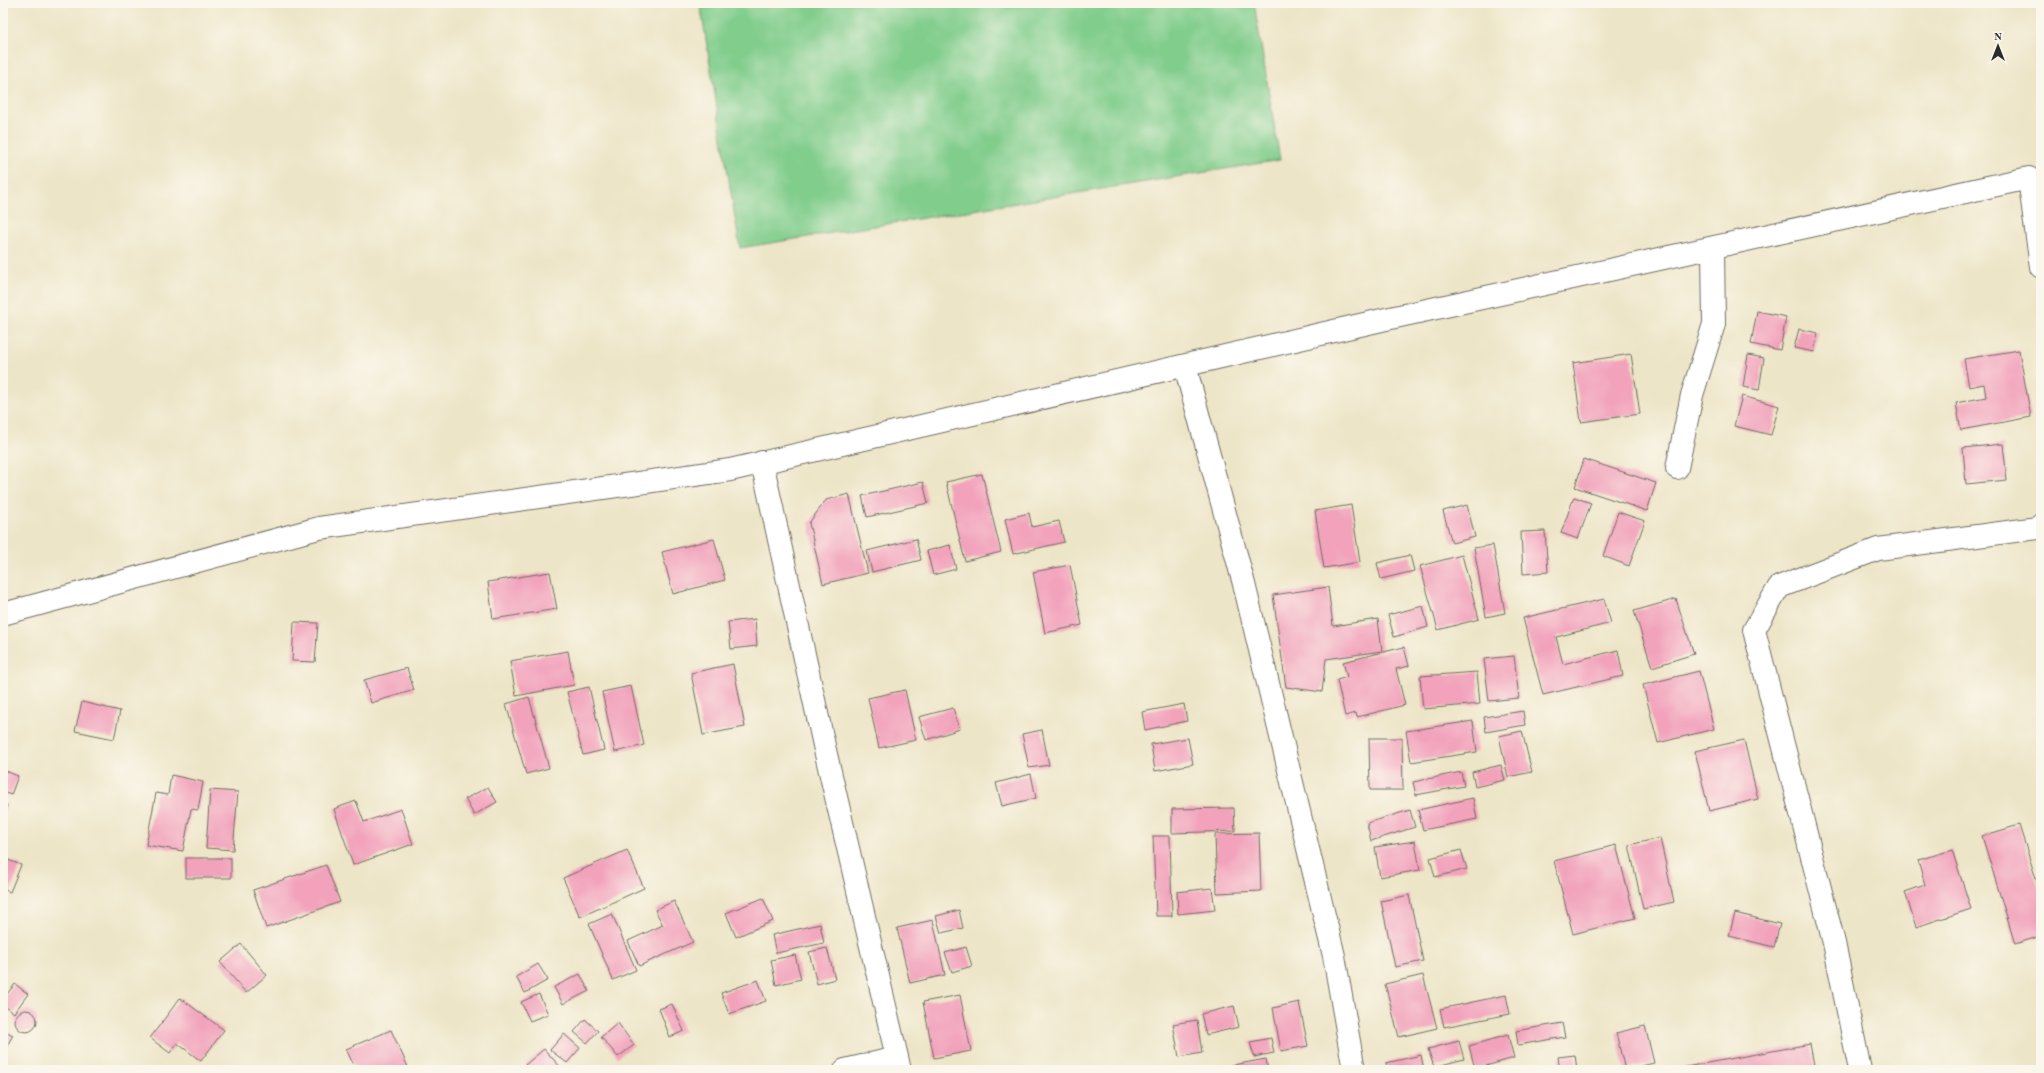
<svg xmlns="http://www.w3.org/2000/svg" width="2044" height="1073" font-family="'Old Standard TT',serif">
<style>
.green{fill:#81cd8c;stroke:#567c5c}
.building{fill:#f2a2bb}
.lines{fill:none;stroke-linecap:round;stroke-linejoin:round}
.minor-casing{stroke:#6f6c62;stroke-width:24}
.minor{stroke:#fff;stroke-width:22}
</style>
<rect width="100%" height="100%" fill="#fbf7ec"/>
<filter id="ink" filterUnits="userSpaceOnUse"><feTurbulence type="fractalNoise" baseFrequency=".025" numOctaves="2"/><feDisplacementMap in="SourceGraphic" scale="8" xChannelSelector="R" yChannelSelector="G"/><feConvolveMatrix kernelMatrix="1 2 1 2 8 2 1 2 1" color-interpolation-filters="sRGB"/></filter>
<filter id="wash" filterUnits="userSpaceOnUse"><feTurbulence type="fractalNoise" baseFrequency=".012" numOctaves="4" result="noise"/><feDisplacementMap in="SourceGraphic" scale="16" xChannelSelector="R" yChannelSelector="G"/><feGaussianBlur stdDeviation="0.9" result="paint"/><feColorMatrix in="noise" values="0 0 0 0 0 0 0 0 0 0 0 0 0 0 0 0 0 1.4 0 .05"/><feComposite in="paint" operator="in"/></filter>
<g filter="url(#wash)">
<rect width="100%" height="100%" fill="#ede5c7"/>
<!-- green -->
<polygon class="green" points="700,3 1254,3 1280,160 740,248"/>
<g id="blocks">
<!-- building -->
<g class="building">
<polygon points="1757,311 1786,317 1780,350 1751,344"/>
<polygon points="1799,329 1818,333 1814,352 1794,348"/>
<polygon points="2019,350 2031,417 1961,430 1956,403 1986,397 1984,384 1969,387 1964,359"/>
<polygon points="1631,354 1640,414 1581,422 1573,363"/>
<polygon points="1748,355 1764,358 1759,390 1743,387"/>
<polygon points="1742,396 1779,406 1771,435 1734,426"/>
<polygon points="2003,444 2007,480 1966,484 1963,448"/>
<polygon points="1584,459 1656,483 1647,511 1575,487"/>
<polygon points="982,474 1001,552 965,561 946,482"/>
<polygon points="923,482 928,503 867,517 862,496"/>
<polygon points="849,494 868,573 823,584 809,523 826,500"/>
<polygon points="1574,497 1591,503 1578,539 1561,533"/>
<polygon points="1351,505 1360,562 1324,568 1315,511"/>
<polygon points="1467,505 1475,537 1452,543 1443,511"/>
<polygon points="1618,512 1645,521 1629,566 1603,556"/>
<polygon points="1029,513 1032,527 1059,521 1064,542 1013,554 1005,519"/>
<polygon points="1545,531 1548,572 1523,574 1521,532"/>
<polygon points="714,539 725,580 673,594 662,552"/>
<polygon points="916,539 921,560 872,572 867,551"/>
<polygon points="950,545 956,569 933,575 927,551"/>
<polygon points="1493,545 1505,613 1486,617 1474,548"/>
<polygon points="1410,555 1414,571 1381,579 1377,563"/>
<polygon points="1462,555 1479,619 1438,630 1420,566"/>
<polygon points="1070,565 1082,625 1045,633 1033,572"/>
<polygon points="550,572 557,609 493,619 488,582"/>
<polygon points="1328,587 1333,626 1378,619 1382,651 1326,659 1322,692 1286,687 1273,595"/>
<polygon points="1604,599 1611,623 1556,637 1563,664 1618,650 1623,676 1543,695 1523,618"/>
<polygon points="1676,599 1694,654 1652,667 1634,611"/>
<polygon points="1423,606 1428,627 1394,637 1388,615"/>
<polygon points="755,619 757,646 731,649 728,622"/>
<polygon points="294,622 318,623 315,662 292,661"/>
<polygon points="1404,647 1409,666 1396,669 1405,705 1357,717 1356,713 1345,716 1337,680 1347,677 1343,662"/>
<polygon points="568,651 574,685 516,696 510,661"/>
<polygon points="1514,656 1519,698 1489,701 1484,659"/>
<polygon points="733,664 745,727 703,735 691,673"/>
<polygon points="407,668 414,690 371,703 364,680"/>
<polygon points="1699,671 1714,729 1658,743 1643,685"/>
<polygon points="1477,672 1480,704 1423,709 1420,676"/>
<polygon points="631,686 644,745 615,752 602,692"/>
<polygon points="589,687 604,750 583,755 567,692"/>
<polygon points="905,690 916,740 879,748 868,698"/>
<polygon points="529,697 549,768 526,774 506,704"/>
<polygon points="82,702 120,711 114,739 75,731"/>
<polygon points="1184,704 1187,721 1145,730 1142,712"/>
<polygon points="953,708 960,729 926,740 919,717"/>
<polygon points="1523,711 1525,725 1486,732 1484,717"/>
<polygon points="1473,721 1477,752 1411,762 1406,731"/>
<polygon points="1042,730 1049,765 1029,768 1022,734"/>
<polygon points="1522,731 1532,772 1508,777 1499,736"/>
<polygon points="1188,738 1193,764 1155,771 1151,744"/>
<polygon points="1369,738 1402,738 1403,790 1370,790"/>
<polygon points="1744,740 1758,799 1709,811 1695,751"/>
<polygon points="1501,765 1505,780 1475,787 1472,772"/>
<polygon points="3,770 18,776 11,795 3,792"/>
<polygon points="1461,772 1464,786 1416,795 1413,782"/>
<polygon points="1031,774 1036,798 1002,806 996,783"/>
<polygon points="171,775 203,782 198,810 191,809 183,851 146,845 156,793 168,795"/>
<polygon points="488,787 497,802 474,815 465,799"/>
<polygon points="210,790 238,792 233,850 206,848"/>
<polygon points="1473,798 1477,819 1423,830 1418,810"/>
<polygon points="356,801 364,822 401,809 413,844 353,865 334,809"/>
<polygon points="3,804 7,805 3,815"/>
<polygon points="1234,808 1235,831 1172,833 1172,809"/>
<polygon points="1410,810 1415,827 1371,841 1367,823"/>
<polygon points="2019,825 2041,895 2041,936 2015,944 1982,836"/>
<polygon points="1259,833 1261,891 1217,893 1215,834"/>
<polygon points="1153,836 1170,836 1172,916 1156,916"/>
<polygon points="1660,838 1674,902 1643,909 1629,845"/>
<polygon points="1415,841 1420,870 1380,877 1375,847"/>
<polygon points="1616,845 1635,918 1573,934 1554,861"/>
<polygon points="627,850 644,888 580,917 563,878"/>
<polygon points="1461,850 1467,869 1435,877 1430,858"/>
<polygon points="1952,850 1971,909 1916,927 1905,892 1925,885 1918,860"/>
<polygon points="3,858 21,865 10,892 3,889"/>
<rect x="186" y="858" width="45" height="20"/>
<polygon points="326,865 340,902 266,928 253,890"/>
<polygon points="1212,888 1215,910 1178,914 1177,892"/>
<polygon points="1409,895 1423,961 1395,967 1381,901"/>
<polygon points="763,898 773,921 736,937 726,913"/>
<polygon points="674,901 693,942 639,966 628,941 663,925 655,910"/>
<polygon points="959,910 963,928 941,933 936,916"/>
<polygon points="1735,913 1780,924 1774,947 1729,936"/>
<polygon points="612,914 636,970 613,980 589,924"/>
<polygon points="933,920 945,975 910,983 897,928"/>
<polygon points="820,924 824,943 776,953 772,935"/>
<polygon points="241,944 267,975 246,993 220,962"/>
<polygon points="966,947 972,966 952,972 945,953"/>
<polygon points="827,948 835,979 817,984 809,952"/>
<polygon points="795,955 801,979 776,985 771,960"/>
<polygon points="538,964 548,980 525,993 516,977"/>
<polygon points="580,974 589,991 563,1004 554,987"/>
<polygon points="1423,975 1437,1028 1399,1037 1385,984"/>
<polygon points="758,980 766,1001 729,1014 721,993"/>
<polygon points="15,984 28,994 14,1013 3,1005 3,999"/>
<polygon points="539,994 548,1014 530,1021 521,1002"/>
<polygon points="960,995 971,1051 934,1058 923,1002"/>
<polygon points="1506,995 1510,1014 1444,1027 1440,1009"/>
<polygon points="180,998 224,1030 201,1061 177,1043 170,1053 150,1038"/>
<polygon points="1299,1002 1308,1046 1281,1051 1273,1008"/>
<polygon points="672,1004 684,1031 670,1037 659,1009"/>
<polygon points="1234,1006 1239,1027 1206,1035 1201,1014"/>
<circle cx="26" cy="1021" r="11"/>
<polygon points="585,1019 598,1031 587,1043 574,1032"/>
<polygon points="1197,1020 1202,1053 1179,1057 1173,1024"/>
<polygon points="618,1023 634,1045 618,1057 601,1037"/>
<polygon points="1562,1023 1565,1037 1518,1045 1516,1031"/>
<polygon points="1645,1026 1654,1063 1625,1070 1616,1033"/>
<polygon points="3,1030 13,1035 3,1053"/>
<polygon points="391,1030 409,1069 356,1070 346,1049"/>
<polygon points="564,1034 580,1048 567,1063 550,1050"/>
<polygon points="1508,1035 1514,1058 1475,1069 1469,1046"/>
<polygon points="1271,1038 1274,1053 1254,1057 1250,1042"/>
<polygon points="1459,1041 1464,1059 1434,1067 1428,1049"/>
<polygon points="1810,1044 1815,1070 1675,1070 1675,1069"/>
<polygon points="544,1049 563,1070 529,1070 525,1065"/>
<polygon points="1421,1055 1424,1070 1387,1070 1386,1063"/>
<polygon points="1575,1055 1577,1070 1560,1070 1558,1057"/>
<polygon points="1266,1059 1268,1070 1211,1069"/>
<polygon points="1545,1066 1546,1070 1532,1070 1532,1069"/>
</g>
</g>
</g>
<g filter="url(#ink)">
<use href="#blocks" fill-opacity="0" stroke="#6f6c62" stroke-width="1"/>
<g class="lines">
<defs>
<g id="minor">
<polyline points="1185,366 1244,584 1334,956 1354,1070"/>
<polyline points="762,462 825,750 900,1070"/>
<polyline points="1677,468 1692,395 1714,324 1713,248"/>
<polyline points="3,614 319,528 730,470 1386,319 2029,178 2041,267"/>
<polyline points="845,1070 897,1058"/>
<polyline points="1860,1070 1834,943 1754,630 1779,587 1878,549 2038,528 2041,525"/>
</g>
</defs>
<!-- minor casing -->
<use href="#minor" class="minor-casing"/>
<!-- minor -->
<use href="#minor" class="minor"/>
</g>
</g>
<!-- margin -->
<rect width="2044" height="1073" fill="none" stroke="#fbf7ec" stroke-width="16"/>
<!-- north arrow -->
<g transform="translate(1998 46)" stroke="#fbf7ec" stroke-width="3" paint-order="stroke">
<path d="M0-3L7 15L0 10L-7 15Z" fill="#2b2b2b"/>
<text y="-6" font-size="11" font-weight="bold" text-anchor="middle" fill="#2b2b2b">N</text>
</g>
</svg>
